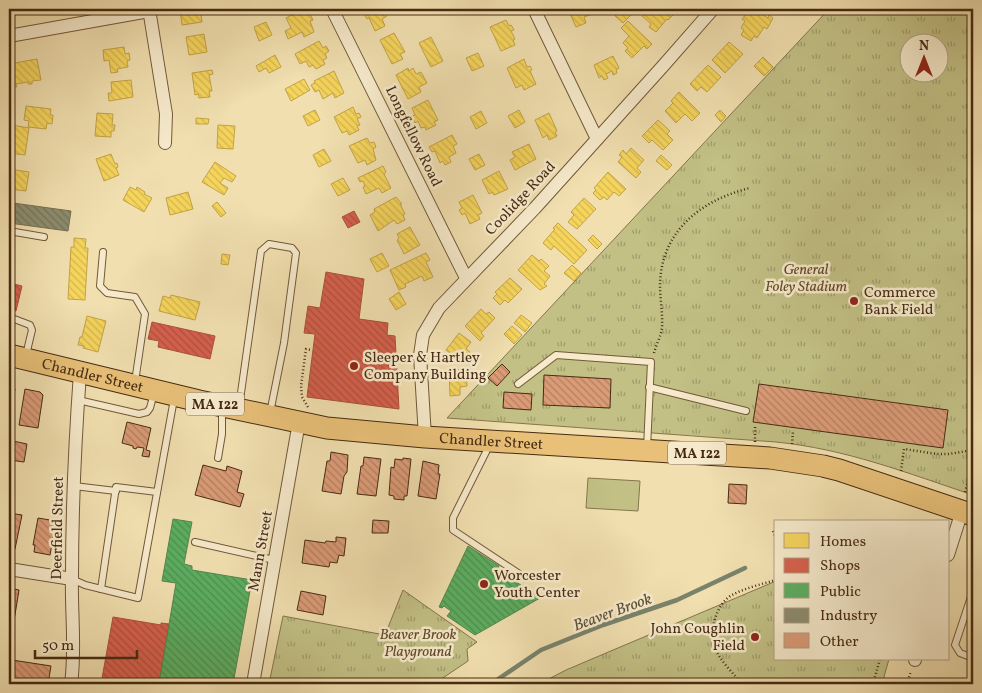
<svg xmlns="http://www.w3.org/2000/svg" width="982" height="693" font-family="Vollkorn,serif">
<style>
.grass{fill:#c2c085;stroke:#84764c}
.park{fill:url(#park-tufts);stroke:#84764c;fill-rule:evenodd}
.homes{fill:url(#homes-back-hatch);stroke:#c2a246}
.shops{fill:url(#shops-back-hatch);stroke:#ab503c}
.public{fill:url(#public-back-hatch);stroke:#54874a}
.industry{fill:url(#industry-back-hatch);stroke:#776f53}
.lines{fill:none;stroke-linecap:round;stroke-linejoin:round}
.stream{stroke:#79836c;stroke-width:4.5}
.building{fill:url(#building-back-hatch);stroke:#472b13}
.lane-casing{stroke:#72583a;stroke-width:8}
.street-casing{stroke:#72583a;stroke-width:14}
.primary-casing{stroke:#472b13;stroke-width:23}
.path{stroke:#472b13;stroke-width:2.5;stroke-dasharray:1 2.5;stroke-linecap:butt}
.lane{stroke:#f6eacb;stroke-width:6}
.street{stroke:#f6eacb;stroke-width:12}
.primary{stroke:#e8c078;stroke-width:21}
.poi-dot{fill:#8f2418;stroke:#f6eacb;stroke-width:2}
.labels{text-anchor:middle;stroke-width:5;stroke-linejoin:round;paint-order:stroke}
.shield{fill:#f6eacb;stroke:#7c644a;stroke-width:1}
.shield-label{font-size:14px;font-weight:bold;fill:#472b13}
.street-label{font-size:15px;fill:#472b13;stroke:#f6eacb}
.park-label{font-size:15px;font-style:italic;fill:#60492a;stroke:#f6eacb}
.poi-label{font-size:15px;fill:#472b13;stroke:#f6eacb;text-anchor:start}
.water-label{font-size:16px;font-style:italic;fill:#5c5038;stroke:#f6eacb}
</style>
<defs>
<pattern id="park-tufts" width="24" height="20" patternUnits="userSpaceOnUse" patternTransform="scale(1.25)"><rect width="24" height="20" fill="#c2c085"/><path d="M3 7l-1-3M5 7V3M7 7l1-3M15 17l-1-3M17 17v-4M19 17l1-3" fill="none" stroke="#9f9c6c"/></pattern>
<pattern id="homes-back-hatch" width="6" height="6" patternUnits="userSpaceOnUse" patternTransform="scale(1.25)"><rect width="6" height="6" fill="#f6d55c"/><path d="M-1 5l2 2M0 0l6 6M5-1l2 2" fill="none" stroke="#d4b74f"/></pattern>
<pattern id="shops-back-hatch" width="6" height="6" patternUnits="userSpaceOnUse" patternTransform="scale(1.25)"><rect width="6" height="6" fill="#d6604d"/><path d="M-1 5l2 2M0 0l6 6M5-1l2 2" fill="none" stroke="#af4f3f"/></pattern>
<pattern id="public-back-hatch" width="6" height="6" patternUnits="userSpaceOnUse" patternTransform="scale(1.25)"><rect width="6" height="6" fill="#5aae61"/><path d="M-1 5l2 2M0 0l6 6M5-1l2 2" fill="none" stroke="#4c8e4f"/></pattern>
<pattern id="industry-back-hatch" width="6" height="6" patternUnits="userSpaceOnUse" patternTransform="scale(1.25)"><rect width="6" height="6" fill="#8c8c6e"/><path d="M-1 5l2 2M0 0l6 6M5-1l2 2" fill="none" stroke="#747359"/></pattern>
<pattern id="building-back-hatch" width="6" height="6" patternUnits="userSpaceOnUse" patternTransform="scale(1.25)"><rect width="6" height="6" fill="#db9b77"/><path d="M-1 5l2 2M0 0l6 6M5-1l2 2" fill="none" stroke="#b37f60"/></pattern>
</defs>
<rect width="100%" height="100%" fill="#f1dfaf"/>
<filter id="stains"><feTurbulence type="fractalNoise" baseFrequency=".004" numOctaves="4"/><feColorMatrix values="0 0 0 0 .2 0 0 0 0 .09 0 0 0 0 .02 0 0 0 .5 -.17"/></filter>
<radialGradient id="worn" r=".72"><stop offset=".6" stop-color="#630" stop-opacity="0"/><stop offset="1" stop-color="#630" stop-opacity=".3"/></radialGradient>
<!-- grass -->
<polygon class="grass" points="588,478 640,481 638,511 586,508"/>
<!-- park -->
<g class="park">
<path d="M829 9H973V495C907 473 846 449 776 442L447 418ZM910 42H940V72H910Z"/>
<polygon points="776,581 776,659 889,659 882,684 539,684 566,670"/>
<polygon points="403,590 477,642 467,649 468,661 434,684 269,684 283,616 385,635"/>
</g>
<!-- homes -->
<g class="homes">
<polygon points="180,9 200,9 202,22 182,25"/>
<polygon points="304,9 307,15 310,14 313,20 310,21 314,32 304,37 302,32 288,39 285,31 291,28 286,18"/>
<polygon points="365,9 383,9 387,16 382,19 385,26 375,31 369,18 367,19 364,13 367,11"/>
<polygon points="568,9 588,9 590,15 584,17 586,23 576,27"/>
<polygon points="621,9 626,9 632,14 623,23 615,16"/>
<polygon points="648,9 665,9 673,15 668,20 667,19 656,32 649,27 651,24 642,16"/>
<polygon points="753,9 768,18 769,15 773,18 767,29 764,27 757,38 754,36 751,41 741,35 744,30 741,28 745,21 742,19 746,14 749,15"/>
<polygon points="506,20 509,26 511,25 514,30 511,31 515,39 513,40 515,45 501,51 490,27"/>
<polygon points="628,21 652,44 647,49 644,46 632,58 625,51 628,48 623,43 629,36 621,28"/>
<polygon points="266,22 272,35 259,41 254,27"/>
<polygon points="394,33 405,52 400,54 403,59 392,64 380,40"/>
<polygon points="204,34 207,52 189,55 186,37"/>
<polygon points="431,37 443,61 431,67 419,43"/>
<polygon points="319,41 323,48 326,46 329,51 325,54 327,58 323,60 325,64 316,69 313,65 309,67 306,61 300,64 295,54"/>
<polygon points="729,42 743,54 725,73 712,60"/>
<polygon points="124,47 125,54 129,53 130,60 127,61 128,67 117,69 118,72 111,73 109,60 104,61 103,50"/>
<polygon points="478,53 484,66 472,71 466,58"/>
<polygon points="275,55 281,67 269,73 266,68 259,72 256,66"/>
<polygon points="613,56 619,68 616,70 617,73 613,75 612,71 606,74 608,78 604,80 602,76 599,78 594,65"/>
<polygon points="763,57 773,67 764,76 754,66"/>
<polygon points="37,59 41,80 32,81 32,84 28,84 28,82 16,84 17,87 9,86 9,64"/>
<polygon points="524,59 527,67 530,66 532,70 530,71 536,84 524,90 522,85 516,88 507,68"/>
<polygon points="708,65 721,77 707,92 701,87 697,91 690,84"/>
<polygon points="408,68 409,71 413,68 416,74 421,72 427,83 419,87 421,92 408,99 396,75"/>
<polygon points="212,70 213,74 209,75 212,91 209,91 210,97 199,98 198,94 195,95 192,73"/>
<polygon points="334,71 344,93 335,98 333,93 323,99 319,90 315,92 311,85 315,83 314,81"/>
<polygon points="304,79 310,90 291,101 285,89"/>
<polygon points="131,80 133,97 109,101 108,93 112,93 111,82"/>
<polygon points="679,92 700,113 692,121 685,114 676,123 665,111 673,103 671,101"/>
<polygon points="428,100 438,120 434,122 436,125 426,130 425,127 421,128 418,121 415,123 412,116 415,115 412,108"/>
<polygon points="26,106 51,109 50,115 53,115 52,124 47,123 46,129 28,127 29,121 24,120"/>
<polygon points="353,107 356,114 359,113 361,117 357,119 360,125 357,126 359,130 349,135 347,131 342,133 334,117"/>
<polygon points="315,110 320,120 308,126 303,116"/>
<polygon points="519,110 525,122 515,128 508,116"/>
<polygon points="720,110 726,116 721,122 715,115"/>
<polygon points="481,111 487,123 476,129 470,117"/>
<polygon points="97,113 113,114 112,125 115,125 114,131 111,131 111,137 95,136"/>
<polygon points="549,113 557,131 555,132 557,136 549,140 547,135 543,138 535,120"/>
<polygon points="196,118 209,119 208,124 196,124"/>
<polygon points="658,120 670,131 667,134 673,140 663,150 652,140 649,143 642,136"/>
<polygon points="12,125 29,128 25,155 9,153"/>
<polygon points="218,125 235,126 233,149 217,148"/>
<polygon points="452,135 457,144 453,146 456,153 449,157 451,162 445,165 443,161 440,163 435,151 432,152 429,147"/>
<polygon points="367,138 370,143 374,142 376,147 373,149 376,160 367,165 365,160 358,163 349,146"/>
<polygon points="529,144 536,159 515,170 510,160 515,157 512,152"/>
<polygon points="631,148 644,160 637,168 641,172 636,178 618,162 622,157 619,155 623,150 626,154"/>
<polygon points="324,149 331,161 319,167 313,155"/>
<polygon points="111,154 115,164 117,163 118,167 116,168 119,175 104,181 96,159"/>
<polygon points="479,154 485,165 475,170 469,159"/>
<polygon points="661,155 672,165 667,170 656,161"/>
<polygon points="215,162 236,176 232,182 224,178 220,183 228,188 224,195 202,182"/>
<polygon points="383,166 386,172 384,174 391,188 382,193 379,188 366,194 363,187 365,186 363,181 360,182 358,178"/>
<polygon points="9,169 29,172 26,191 9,189"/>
<polygon points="499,171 508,189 494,195 492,192 489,194 482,180"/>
<polygon points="608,172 626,189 619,196 614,192 607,200 604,197 600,200 593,193 596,190 594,188"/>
<polygon points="343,178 350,190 338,196 331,184"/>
<polygon points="130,187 136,190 137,187 145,192 144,194 152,198 144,212 123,200"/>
<polygon points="188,192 193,209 170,215 166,198"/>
<polygon points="473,195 482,213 478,215 480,219 470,224 465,213 462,215 459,210 462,208 459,202"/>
<polygon points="396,197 402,204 400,204 405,214 403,215 405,220 397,224 394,220 378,231 370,215 375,212 374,209"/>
<polygon points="584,198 596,209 577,229 568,222 574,215 571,212"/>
<polygon points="217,202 226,213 221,217 212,206"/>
<polygon points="558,223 587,250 574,264 554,246 551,250 543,243 555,229 553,228"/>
<polygon points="410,227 420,245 404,254 397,240 399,238 397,234"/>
<polygon points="593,235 602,244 597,249 588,240"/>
<polygon points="74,238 86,239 85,248 88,248 85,300 68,299 71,247 74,247"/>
<polygon points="382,253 389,266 377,272 370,259"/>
<polygon points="426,253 430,260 426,262 433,277 424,281 422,276 405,284 406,287 399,290 390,270"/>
<polygon points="222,254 230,255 228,265 221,264"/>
<polygon points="532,255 539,261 541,259 549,266 544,271 550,276 544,284 547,286 540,290 518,270"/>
<polygon points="572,265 581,273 574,281 564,273"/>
<polygon points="510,278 522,289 508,303 505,300 500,305 493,298 497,294 495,292"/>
<polygon points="399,292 406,304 396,310 389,299"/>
<polygon points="171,295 200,302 195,320 159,311 163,296 170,298"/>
<polygon points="481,309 486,314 489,312 495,318 481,333 484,336 480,341 465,326"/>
<polygon points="521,315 532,323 525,332 514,323"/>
<polygon points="87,316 106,321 98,352 83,348 84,346 78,345 80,337 82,337"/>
<polygon points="512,326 522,335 514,344 504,334"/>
<polygon points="459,333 471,342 466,349 470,352 464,360 460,357 458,359 446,350"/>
<polygon points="466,369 467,386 460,387 460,395 450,396 449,370"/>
</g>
<!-- shops -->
<g class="shops">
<polygon points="354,211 360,222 348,228 342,217"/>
<polygon points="326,272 364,279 359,319 388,323 387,335 395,336 399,409 307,397 315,334 304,333 308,306 320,308"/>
<polygon points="14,284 22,286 16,311 9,309 9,287 13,288"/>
<polygon points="152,322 215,336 210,359 158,347 159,341 148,339"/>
<polygon points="113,617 161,625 161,623 169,624 159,684 101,684"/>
</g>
<!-- public -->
<g class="public">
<polygon points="173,519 192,522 184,564 192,566 192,570 252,580 233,684 159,684 176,583 162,581"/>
<polygon points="468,546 499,566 497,569 540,598 475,635 447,616 451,611 444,606 442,608 439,607"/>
</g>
<!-- industry -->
<polygon class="industry" points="13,203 71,211 68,231 9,223 9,207 12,207"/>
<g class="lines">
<!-- stream -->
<polyline class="stream" points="491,684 541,650 603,625 677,600 745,568"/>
</g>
<!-- building -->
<g class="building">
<polygon points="502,364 510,372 497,386 488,378"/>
<polygon points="544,375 611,379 610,408 543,405"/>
<polygon points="9,384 14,386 15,390 13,395 10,413"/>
<polygon points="759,384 948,410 943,448 753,422"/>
<polygon points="25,389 40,392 43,395 38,428 19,425"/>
<polygon points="504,392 532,394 531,410 503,408"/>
<polygon points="127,422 151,428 146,450 150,451 149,457 142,456 144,448 137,447 136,449 133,448 133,446 122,443"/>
<polygon points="13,441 27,444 24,462 10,460"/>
<polygon points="331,452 348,455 347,472 344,476 341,494 322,491 327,461 330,461"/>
<polygon points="364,457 381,459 376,496 357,494 361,466 363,466"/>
<polygon points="403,458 411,459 407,496 404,496 404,500 394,499 394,496 389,495 391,467 394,468 395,459 403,460"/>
<polygon points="423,461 439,465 438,474 440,474 436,499 418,496"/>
<polygon points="203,465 226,471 227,466 242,471 237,492 244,494 240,507 195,495"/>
<polygon points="729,484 747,485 746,504 728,503"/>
<polygon points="9,513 22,515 15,549 9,548"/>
<polygon points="38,518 56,521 50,555 34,552 35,545 33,545"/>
<polygon points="373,520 389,521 388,533 372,533"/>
<polygon points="336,537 346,538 344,556 339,555 337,563 330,562 329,567 302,563 305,540 325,543 326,541 336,542"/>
<polygon points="9,588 19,590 13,627 9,627"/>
<polygon points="301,591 326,596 323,615 297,610"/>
<polygon points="12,660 51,666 48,684 15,679 15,682 9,681"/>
</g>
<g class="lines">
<defs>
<g id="lane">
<polyline points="9,231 44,237"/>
<polyline points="103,252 100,286 107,293 135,297 145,314 135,382"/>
<polyline points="9,317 30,325 32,330 26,355"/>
<polyline points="518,384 556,355 651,362 647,448"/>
<polyline points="649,387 746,411"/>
<polyline points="78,400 139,414 147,412 150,408 154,393"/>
<polyline points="239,407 261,251 269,244 292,248 296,253 284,343 270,413"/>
<polyline points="490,444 453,518 453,530 524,577"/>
<polyline points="218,458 222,434 222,410"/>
<polyline points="74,486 116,491"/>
<polyline points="195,542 274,560"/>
<polyline points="72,579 85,585 138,598 174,399"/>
<polyline points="101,589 116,487 157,492"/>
<polyline points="973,591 955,645 960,653 973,658"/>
</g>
<g id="street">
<polyline points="149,9 166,114 165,143"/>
<polyline points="332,9 466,278"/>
<polyline points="534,9 597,139"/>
<polyline points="9,36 149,11"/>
<polyline points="425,437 420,355 423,335 439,308 535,208 663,66 713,9"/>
<polyline points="948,555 962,511"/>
<polyline points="9,569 72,579"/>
<polyline points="915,660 915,659"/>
<path d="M71 684C76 649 71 613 72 578 72 509 75 441 80 373"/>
<polyline points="253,684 299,422"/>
</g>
<g id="primary">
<path id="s1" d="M9 355 199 401 327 428 425 437 770 458 823 466 839 470 973 515"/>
</g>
</defs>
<!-- lane casing -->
<use href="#lane" class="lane-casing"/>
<!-- street casing -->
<use href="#street" class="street-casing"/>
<!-- primary casing -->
<use href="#primary" class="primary-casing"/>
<!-- path -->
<g class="path">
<path d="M654 353C656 345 661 336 662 328 663 314 660 299 660 285 661 231 701 200 750 188"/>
<polyline points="308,407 302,397 301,386 306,349 312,350"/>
<polyline points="755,442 755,426"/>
<polyline points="792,444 793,431"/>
<polyline points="901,471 904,449 937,454 949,454 973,450"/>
<polyline points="965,492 973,465"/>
<polyline points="773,531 776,539"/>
<path d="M742 684C735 675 718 659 715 647 709 630 716 604 732 595 745 588 762 584 776 580"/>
<polyline points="873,684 880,659"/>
<polyline points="907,684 911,671"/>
<polyline points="971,684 970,677 973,666"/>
</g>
<!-- lane -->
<use href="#lane" class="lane"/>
<!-- street -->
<use href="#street" class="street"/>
<!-- primary -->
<use href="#primary" class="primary"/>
</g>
<!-- markers -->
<g class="poi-dot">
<circle cx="854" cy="301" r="5"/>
<circle cx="354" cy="366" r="5"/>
<circle cx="484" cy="584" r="5"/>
<circle cx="755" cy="637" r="5"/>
</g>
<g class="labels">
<!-- shield labels -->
<g class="shield">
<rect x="186" y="392.5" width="58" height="23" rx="4"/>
<rect x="668" y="441.5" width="58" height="23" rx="4"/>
</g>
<g class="shield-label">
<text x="215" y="409">MA 122</text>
<text x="697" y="458">MA 122</text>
</g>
<!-- street labels -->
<g class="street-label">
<text transform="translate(414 136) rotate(64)" y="5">Longfellow Road</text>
<text transform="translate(520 198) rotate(-47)" y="5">Coolidge Road</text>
<text dy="5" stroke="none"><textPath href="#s1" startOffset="86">Chandler Street</textPath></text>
<text dy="5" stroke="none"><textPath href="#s1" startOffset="491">Chandler Street</textPath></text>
<text transform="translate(57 528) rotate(-89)" y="5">Deerfield Street</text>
<text transform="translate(260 551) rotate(-80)" y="5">Mann Street</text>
</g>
<!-- park labels -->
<g class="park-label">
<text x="806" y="274">General<tspan x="806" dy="17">Foley Stadium</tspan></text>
<text x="418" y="639">Beaver Brook<tspan x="418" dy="17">Playground</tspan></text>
</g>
<!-- poi labels -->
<g class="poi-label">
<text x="864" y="297">Commerce<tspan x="864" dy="17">Bank Field</tspan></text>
<text x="364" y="362">Sleeper &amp; Hartley<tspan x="364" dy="17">Company Building</tspan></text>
<text x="494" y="580">Worcester<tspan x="494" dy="17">Youth Center</tspan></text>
<text x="745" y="633" text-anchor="end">John Coughlin<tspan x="745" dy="17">Field</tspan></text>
</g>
<!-- water labels -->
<g class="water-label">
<text transform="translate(612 611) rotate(-20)" y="6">Beaver Brook</text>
</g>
</g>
<!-- margin -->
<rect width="982" height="693" fill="none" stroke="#f1dfaf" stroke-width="30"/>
<rect x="10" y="10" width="962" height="673" fill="none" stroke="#472b13" stroke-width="2.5"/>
<rect x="15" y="15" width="952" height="663" fill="none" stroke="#472b13"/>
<!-- legend -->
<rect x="774" y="520" width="175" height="140" fill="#f6eacb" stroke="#b09e81"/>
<rect x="784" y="533" width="25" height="15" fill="#f6d55c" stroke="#b09e81"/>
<text x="820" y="546" font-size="15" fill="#472b13">Homes</text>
<rect x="784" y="558" width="25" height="15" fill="#d6604d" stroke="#b09e81"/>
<text x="820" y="570" font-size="15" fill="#472b13">Shops</text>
<rect x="784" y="583" width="25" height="15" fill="#5aae61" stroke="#b09e81"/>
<text x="820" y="596" font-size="15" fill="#472b13">Public</text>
<rect x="784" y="608" width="25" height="15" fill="#8c8c6e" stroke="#b09e81"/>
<text x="820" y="620" font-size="15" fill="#472b13">Industry</text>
<rect x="784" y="633" width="25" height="15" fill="#db9b77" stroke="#b09e81"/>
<text x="820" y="646" font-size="15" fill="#472b13">Other</text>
<!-- north arrow -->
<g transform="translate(924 58)"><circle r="24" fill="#f6eacb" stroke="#b09e81"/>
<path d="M0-4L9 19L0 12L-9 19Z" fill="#8f2418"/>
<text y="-8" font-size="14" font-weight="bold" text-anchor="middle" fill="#472b13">N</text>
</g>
<!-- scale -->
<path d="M35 650v8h102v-8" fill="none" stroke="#472b13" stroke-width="2.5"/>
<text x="42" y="650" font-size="15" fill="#472b13" stroke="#f6eacb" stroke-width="4" paint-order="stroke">50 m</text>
<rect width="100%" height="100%" filter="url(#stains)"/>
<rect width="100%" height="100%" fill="url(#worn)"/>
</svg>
